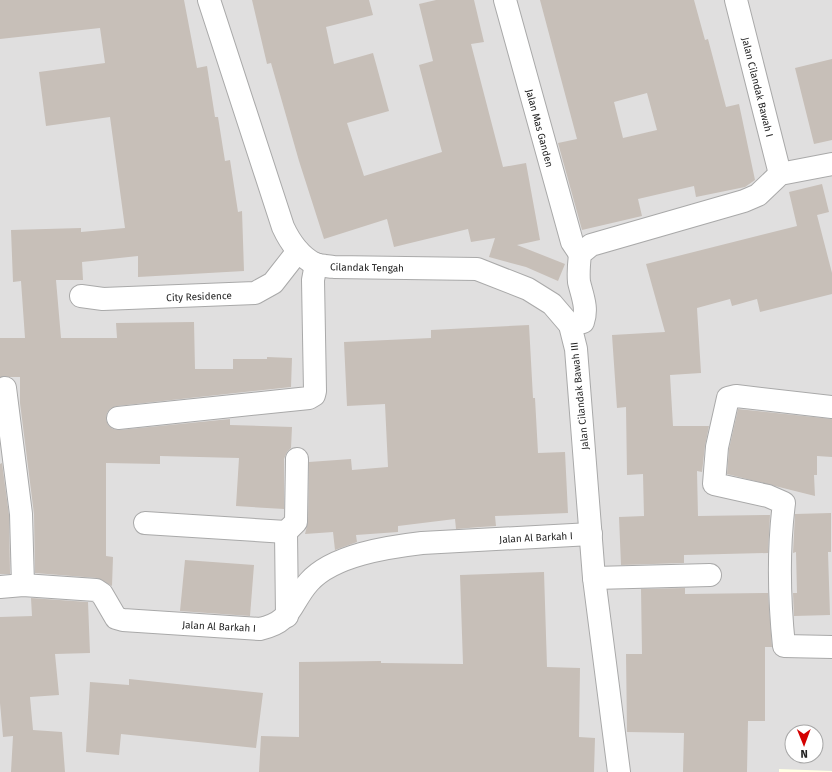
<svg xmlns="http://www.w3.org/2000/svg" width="832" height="772" font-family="'Fira Sans',sans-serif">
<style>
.residential{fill:#e0dfdf;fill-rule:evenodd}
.education{fill:#ffffe5}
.building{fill:#c7bfb8;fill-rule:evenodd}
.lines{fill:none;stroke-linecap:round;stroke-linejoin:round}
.minor-casing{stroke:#a9a9a9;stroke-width:24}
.minor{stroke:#fff;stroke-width:22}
.labels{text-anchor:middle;stroke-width:4;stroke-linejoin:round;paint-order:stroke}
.street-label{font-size:10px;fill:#222;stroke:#fff}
</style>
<rect width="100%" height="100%" fill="#f2efe9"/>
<!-- residential -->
<path class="residential" d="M0 0H832V772H0ZM792 732H816V756H792Z"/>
<!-- education -->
<polygon class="education" points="779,769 832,771 832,772 779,772"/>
<!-- building -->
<g class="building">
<polygon points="0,0 184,0 197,68 207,66 215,117 218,117 225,161 230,160 238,212 242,211 244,271 138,277 138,256 82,262 83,280 56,280 61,338 117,338 116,323 194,322 195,369 233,369 233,359 267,359 267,357 292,358 291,387 117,406 111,408 107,413 106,419 108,425 113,429 119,430 230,419 230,425 292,427 291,448 287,452 284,459 284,509 236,506 239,458 160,456 160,464 106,463 106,556 113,557 112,586 97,578 35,573 34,514 20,403 20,377 0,377 0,338 25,338 21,281 13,282 11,230 81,228 81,232 125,228 110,117 46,126 39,72 105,63 100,28 0,39"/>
<polygon points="252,0 369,0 373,15 326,27 334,64 373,53 389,111 347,123 364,176 442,152 419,65 433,61 419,4 436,0 474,0 484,42 471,44 503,167 526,163 540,240 517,245 565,264 558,281 526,267 489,257 495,238 471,242 468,229 394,247 387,219 324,239 299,161 271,63 267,64"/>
<path d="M540 0H694L705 40 708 39 726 107 739 104 755 180 745 187 696 197 694 186 638 199 642 216 582 230 558 143 577 139ZM647 93 657 130 623 138 614 102Z"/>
<polygon points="832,59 832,140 814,144 795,68"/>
<polygon points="822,184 829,212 817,215 832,273 832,294 760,312 757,299 732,306 730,299 697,308 701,373 670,375 673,426 709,426 705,446 702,472 697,471 698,516 770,515 768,553 684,555 684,563 621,565 619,517 644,516 643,474 627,475 626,407 617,408 612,335 665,332 646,264 797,226 789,192"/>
<polygon points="529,325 533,398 535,398 538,453 565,452 568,513 495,516 496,526 480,527 456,529 455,519 398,526 398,532 356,535 357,542 335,550 333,532 305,534 308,522 309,462 351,459 352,470 388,467 385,404 347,406 344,342 431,338 431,330"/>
<polygon points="738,409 832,419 832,457 817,456 817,475 814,475 815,496 727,474 729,449"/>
<polygon points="2,463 9,515 10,574 0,574 0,464"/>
<polygon points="831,513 831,552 828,552 830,615 794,616 793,593 797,593 796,552 793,553 795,514"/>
<polygon points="185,560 254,565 250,616 180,611"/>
<polygon points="544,572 547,667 580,668 579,737 595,738 594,772 259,772 261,736 299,737 299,662 381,661 381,663 463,664 460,575"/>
<polygon points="685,588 685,594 768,593 772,647 765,647 765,721 748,721 747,772 683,772 684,733 627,732 626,654 642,654 641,589"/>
<polygon points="31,598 88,602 90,653 55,654 59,695 30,697 33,730 62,732 65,772 11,772 13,736 3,737 0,703 0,617 32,616"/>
<polygon points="129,679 263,693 256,748 121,734 119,755 86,752 90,682 129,685"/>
</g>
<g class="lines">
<defs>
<g id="minor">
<path d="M209 0 283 227C290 242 299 256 315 264 320 266 328 266 334 267L477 269 528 289 552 304 570 325 576 349 594 578 619 772"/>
<polyline points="505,0 572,242 580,254"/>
<polyline points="736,0 780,174"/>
<polyline points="81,296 103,299 255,293 273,283 298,251"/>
<path d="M570 325 583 322C588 308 582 295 579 282 578 272 579 263 580 254L591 245 744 201 758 195 780 174 832 164"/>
<polyline points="5,388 21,514 23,585"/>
<path d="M832 407 736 396 728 398 717 447 714 484 768 496 784 503C778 550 779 598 784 646L832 647"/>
<polyline points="118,418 309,398 314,395 315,391 313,280 316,264"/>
<polyline points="145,523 286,532"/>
<polyline points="594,578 710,575"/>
<path d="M0 587 23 585 96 590 102 594 116 618 123 620 260 629C293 622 290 603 309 582 333 555 388 547 422 543L591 534"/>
<polyline points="287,616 286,532 296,522 297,459"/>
</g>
</defs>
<!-- minor casing -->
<use href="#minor" class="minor-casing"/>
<!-- minor -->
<use href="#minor" class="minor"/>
</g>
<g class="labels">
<!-- street labels -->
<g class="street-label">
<text transform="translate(758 87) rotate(76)" y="4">Jalan Cilandak Bawah I</text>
<text transform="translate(540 128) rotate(75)" y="4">Jalan Mas Ganden</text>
<text transform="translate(367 267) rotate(1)" y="4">Cilandak Tengah</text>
<text transform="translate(199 296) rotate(-2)" y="4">City Residence</text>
<text transform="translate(579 396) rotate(-96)" y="4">Jalan Cilandak Bawah III</text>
<text transform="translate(536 537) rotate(-3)" y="4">Jalan Al Barkah I</text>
<text transform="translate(219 626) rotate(3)" y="4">Jalan Al Barkah I</text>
</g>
</g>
<!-- north arrow -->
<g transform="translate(804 744) rotate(179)"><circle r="19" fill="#ffffff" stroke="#a7a7a7"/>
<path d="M0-3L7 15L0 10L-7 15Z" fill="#d40000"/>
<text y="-6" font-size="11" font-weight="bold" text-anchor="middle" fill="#222222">N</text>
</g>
</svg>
